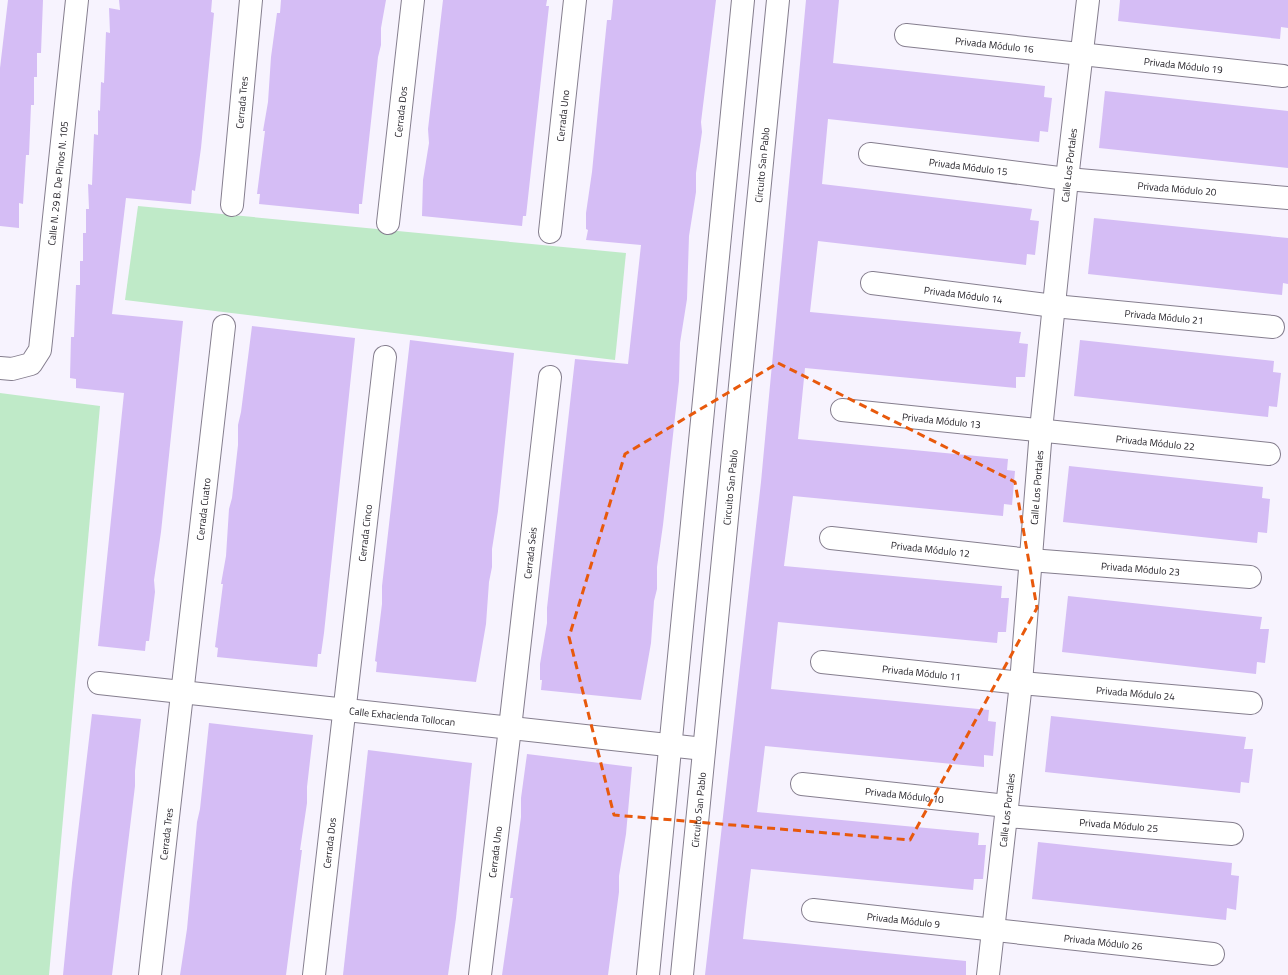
<svg xmlns="http://www.w3.org/2000/svg" width="1288" height="975" font-family="'Titillium Web',sans-serif">
<style>
.green{fill:#bfeac8}
.building{fill:#d5bdf5}
.lines{fill:none;stroke-linecap:round;stroke-linejoin:round}
.minor-casing{stroke:#857e8e;stroke-width:24}
.tertiary-casing{stroke:#857e8e;stroke-width:24}
.minor{stroke:#fff;stroke-width:22}
.tertiary{stroke:#fff;stroke-width:22}
.marked{fill:none;stroke:#e8590c;stroke-width:3;stroke-dasharray:8 5;stroke-linejoin:round}
.labels{text-anchor:middle;stroke-width:4;stroke-linejoin:round;paint-order:stroke}
.street-label{font-size:10px;fill:#1d1a21;stroke:#f7f3fe}
</style>
<rect width="100%" height="100%" fill="#f7f3fe"/>
<!-- green -->
<g class="green">
<polygon points="138,206 626,253 615,360 125,300"/>
<polygon points="0,393 100,406 49,975 0,975"/>
</g>
<!-- building -->
<g class="building">
<polygon points="8,0 43,0 41,53 37,53 37,77 34,77 34,105 31,105 29,155 26,155 23,204 19,203 19,228 0,226 0,68"/>
<polygon points="119,0 212,0 211,12 214,13 201,148 195,191 192,190 191,204 126,198 112,314 183,321 161,532 154,580 155,592 149,641 146,641 145,651 98,646 124,393 76,388 76,379 70,378 71,337 74,337 76,285 80,285 80,261 83,261 83,233 86,233 86,209 89,209 88,184 92,185 94,134 98,135 98,110 100,111 101,82 104,83 106,32 110,33 109,8 120,10"/>
<polygon points="281,0 386,0 381,28 381,45 378,57 362,204 359,204 359,214 259,204 260,194 257,194 265,131 263,131 268,102 271,57 277,13 280,13"/>
<polygon points="443,0 547,0 546,6 549,6 526,216 523,216 522,226 422,216 423,180 429,143 428,129"/>
<polygon points="613,0 716,0 701,122 702,132 696,173 696,192 689,236 687,299 680,343 679,381 663,525 657,567 657,589 654,601 651,643 641,700 541,690 542,680 540,680 540,664 547,623 547,608 575,359 628,364 641,245 586,240 588,230 586,229 586,213 592,172 602,69 607,20 611,20"/>
<polygon points="806,0 839,0 833,63 1045,86 1044,97 1052,98 1048,132 1040,131 1039,142 828,119 822,184 1032,209 1030,220 1039,221 1035,255 1027,254 1026,265 818,241 810,312 1021,332 1019,343 1028,344 1025,377 1016,377 1016,388 805,368 798,439 1008,459 1007,470 1015,471 1012,505 1004,504 1003,516 793,496 784,566 1002,586 1001,598 1009,598 1006,632 998,632 997,643 778,622 771,689 989,710 988,721 996,722 993,756 984,755 984,767 765,746 757,812 979,833 978,845 986,845 983,879 974,879 973,890 751,869 746,911 743,939 966,961 966,975 705,975 761,482"/>
<polygon points="1120,0 1288,0 1288,28 1281,27 1280,39 1118,21"/>
<polygon points="1105,91 1288,111 1288,168 1099,148"/>
<polygon points="1094,218 1288,238 1288,284 1283,283 1282,295 1088,274"/>
<polygon points="252,326 355,338 324,633 321,654 318,654 317,667 217,657 218,648 215,647 223,584 221,584 226,556 229,509 232,498 238,445 238,425 241,412"/>
<polygon points="410,340 514,353 498,511 492,549 492,567 489,582 486,624 476,682 376,672 377,662 375,661 382,604 382,586"/>
<polygon points="1080,340 1274,361 1273,372 1281,373 1277,407 1269,406 1268,417 1074,396"/>
<polygon points="1069,466 1263,487 1262,498 1270,499 1267,533 1258,532 1257,543 1063,522"/>
<polygon points="1068,596 1262,617 1260,629 1269,629 1265,663 1257,662 1256,674 1062,652"/>
<polygon points="92,714 141,719 135,771 135,786 112,975 63,975 72,883"/>
<polygon points="1051,716 1246,737 1244,749 1253,749 1249,783 1241,782 1240,793 1045,772"/>
<polygon points="209,723 313,735 307,787 307,803 300,850 302,850 286,975 180,975 187,929 197,822 200,809"/>
<polygon points="368,750 472,763 456,918 448,975 343,975"/>
<polygon points="527,754 632,767 626,834 619,876 619,892 608,975 502,975 513,898 510,898 521,817 521,798"/>
<polygon points="1038,842 1232,863 1231,875 1239,876 1236,910 1227,908 1226,920 1032,899"/>
</g>
<g class="lines">
<defs>
<g id="minor">
<path id="s1" d="M906 35 1283 76"/>
<path id="s2" d="M870 154 1067 179 1288 198"/>
<path id="s3" d="M232 205 251 0"/>
<path id="s4" d="M388 223 413 0"/>
<path id="s5" d="M550 232 575 0"/>
<path id="s6" d="M872 283 1054 306 1273 327"/>
<path id="s7" d="M0 368 12 369 31 364 40 350 77 0"/>
<path id="s8" d="M842 410 1269 454"/>
<path id="s9" d="M831 538 1030 560 1250 577"/>
<path id="s10" d="M822 662 1021 683 1251 703"/>
<path id="s11" d="M99 683 704 749"/>
<path id="s12" d="M802 784 1007 806"/>
<path id="s13" d="M1006 816 1232 834"/>
<path id="s14" d="M813 910 1213 954"/>
<path id="s15" d="M150 975 224 326"/>
<path id="s16" d="M314 975 385 357"/>
<path id="s17" d="M480 975 510 728 550 377"/>
<path id="s18" d="M988 975 1021 683 1041 430 1067 179 1088 0"/>
</g>
<g id="tertiary">
<polyline points="648,975 743,0"/>
<path id="s19" d="M682 975 778 0"/>
</g>
</defs>
<!-- minor casing -->
<use href="#minor" class="minor-casing"/>
<!-- tertiary casing -->
<use href="#tertiary" class="tertiary-casing"/>
<!-- minor -->
<use href="#minor" class="minor"/>
<!-- tertiary -->
<use href="#tertiary" class="tertiary"/>
</g>
<!-- marked area -->
<path class="marked" d="M778 363 1015 482 1037 608 910 840 614 815 569 637 625 454Z"/>
<g class="labels">
<!-- street labels -->
<g class="street-label">
<text dy="4" stroke="none"><textPath href="#s1" startOffset="89">Privada Módulo 16</textPath></text>
<text dy="4" stroke="none"><textPath href="#s1" startOffset="279">Privada Módulo 19</textPath></text>
<text dy="4" stroke="none"><textPath href="#s3" startOffset="103">Cerrada Tres</textPath></text>
<text dy="4" stroke="none"><textPath href="#s4" startOffset="112">Cerrada Dos</textPath></text>
<text dy="4" stroke="none"><textPath href="#s5" startOffset="117">Cerrada Uno</textPath></text>
<text dy="4" stroke="none"><textPath href="#s19" startOffset="814">Circuito San Pablo</textPath></text>
<text dy="4" stroke="none"><textPath href="#s18" startOffset="814">Calle Los Portales</textPath></text>
<text dy="4" stroke="none"><textPath href="#s2" startOffset="99">Privada Módulo 15</textPath></text>
<text dy="4" stroke="none"><textPath href="#s7" startOffset="216">Calle N. 29 B. De Pinos N. 105</textPath></text>
<text dy="4" stroke="none"><textPath href="#s2" startOffset="309">Privada Módulo 20</textPath></text>
<text dy="4" stroke="none"><textPath href="#s6" startOffset="92">Privada Módulo 14</textPath></text>
<text dy="4" stroke="none"><textPath href="#s6" startOffset="294">Privada Módulo 21</textPath></text>
<text dy="4" stroke="none"><textPath href="#s8" startOffset="100">Privada Módulo 13</textPath></text>
<text dy="4" stroke="none"><textPath href="#s8" startOffset="315">Privada Módulo 22</textPath></text>
<text dy="4" stroke="none"><textPath href="#s19" startOffset="490">Circuito San Pablo</textPath></text>
<text dy="4" stroke="none"><textPath href="#s18" startOffset="490">Calle Los Portales</textPath></text>
<text dy="4" stroke="none"><textPath href="#s15" startOffset="469">Cerrada Cuatro</textPath></text>
<text dy="4" stroke="none"><textPath href="#s16" startOffset="445">Cerrada Cinco</textPath></text>
<text dy="4" stroke="none"><textPath href="#s9" startOffset="100">Privada Módulo 12</textPath></text>
<text dy="4" stroke="none"><textPath href="#s17" startOffset="425">Cerrada Seis</textPath></text>
<text dy="4" stroke="none"><textPath href="#s9" startOffset="311">Privada Módulo 23</textPath></text>
<text dy="4" stroke="none"><textPath href="#s10" startOffset="100">Privada Módulo 11</textPath></text>
<text dy="4" stroke="none"><textPath href="#s10" startOffset="315">Privada Módulo 24</textPath></text>
<text dy="4" stroke="none"><textPath href="#s11" startOffset="305">Calle Exhacienda Tollocan</textPath></text>
<text dy="4" stroke="none"><textPath href="#s12" startOffset="103">Privada Módulo 10</textPath></text>
<text dy="4" stroke="none"><textPath href="#s19" startOffset="166">Circuito San Pablo</textPath></text>
<text dy="4" stroke="none"><textPath href="#s18" startOffset="166">Calle Los Portales</textPath></text>
<text dy="4" stroke="none"><textPath href="#s13" startOffset="113">Privada Módulo 25</textPath></text>
<text dy="4" stroke="none"><textPath href="#s15" startOffset="142">Cerrada Tres</textPath></text>
<text dy="4" stroke="none"><textPath href="#s16" startOffset="133">Cerrada Dos</textPath></text>
<text dy="4" stroke="none"><textPath href="#s17" startOffset="124">Cerrada Uno</textPath></text>
<text dy="4" stroke="none"><textPath href="#s14" startOffset="91">Privada Módulo 9</textPath></text>
<text dy="4" stroke="none"><textPath href="#s14" startOffset="292">Privada Módulo 26</textPath></text>
</g>
</g>
</svg>
